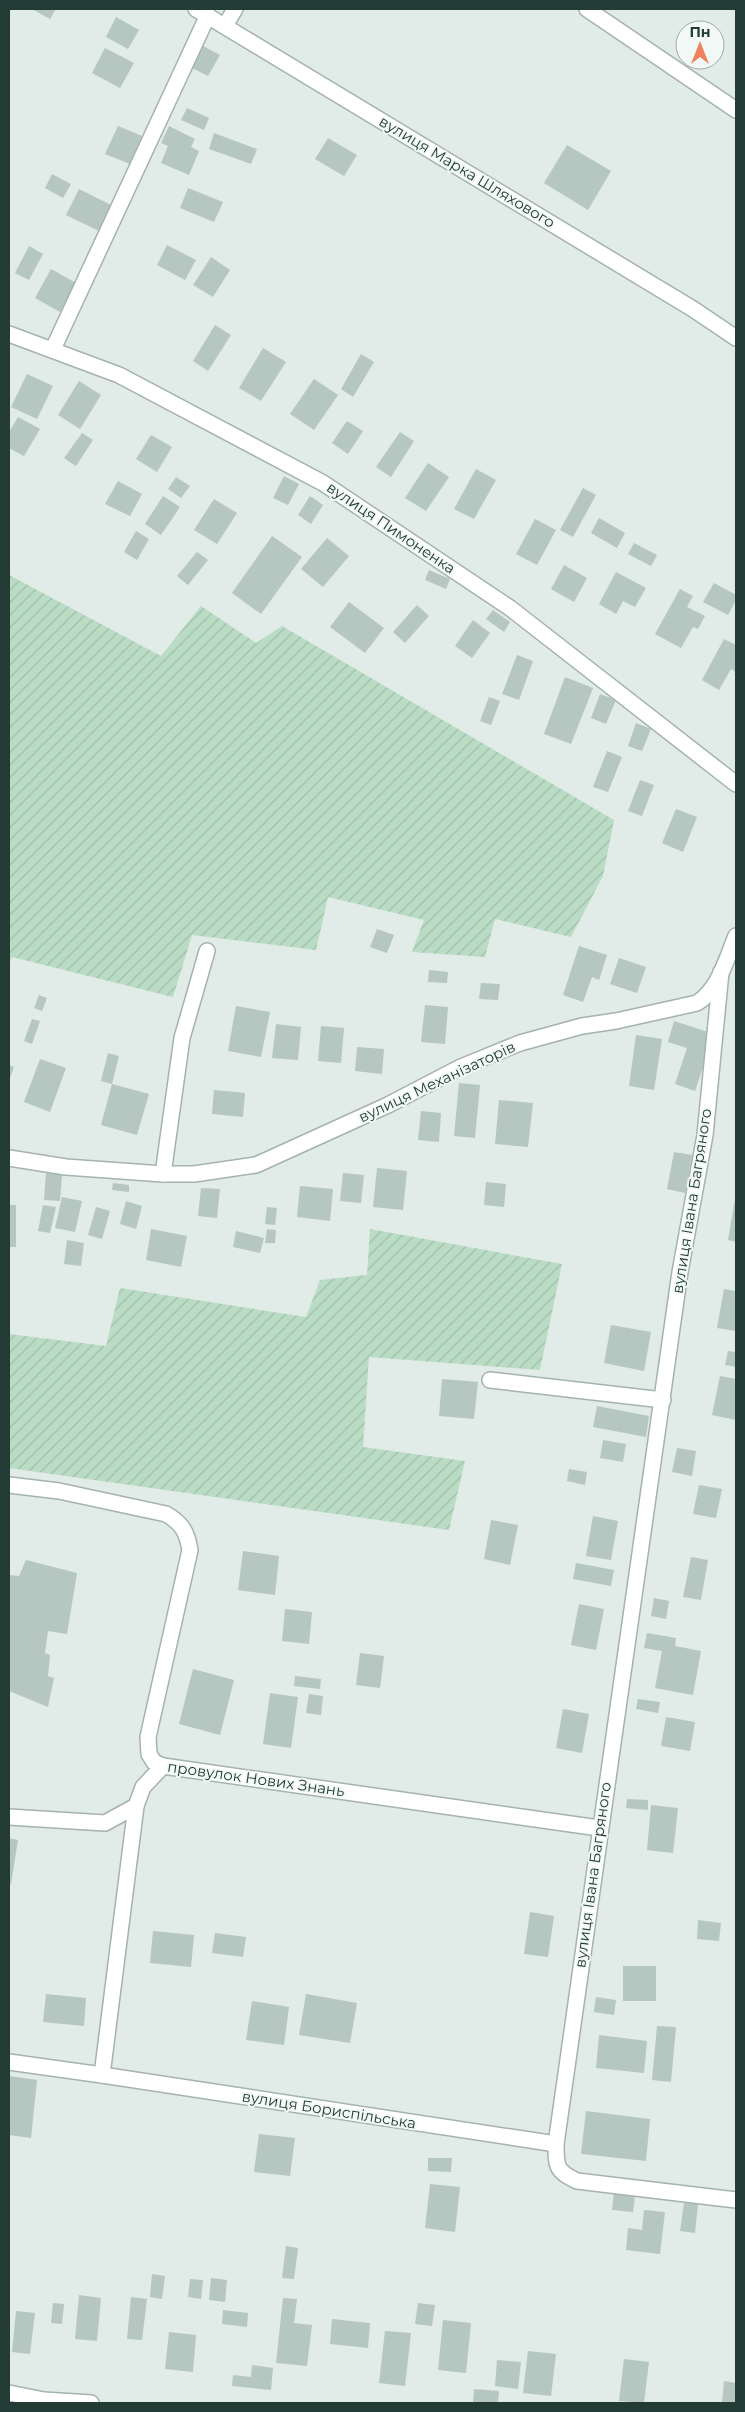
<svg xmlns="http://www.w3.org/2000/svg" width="745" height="2412" font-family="Montserrat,sans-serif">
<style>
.garden{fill:url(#garden-furrows)}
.building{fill:#b6c6c0}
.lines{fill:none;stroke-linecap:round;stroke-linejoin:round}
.minor-casing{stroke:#a4b3ae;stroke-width:18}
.minor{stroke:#fff;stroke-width:15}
.labels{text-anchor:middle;stroke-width:4;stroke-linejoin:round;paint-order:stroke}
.street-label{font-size:15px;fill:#223c35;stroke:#f1f8f5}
</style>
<defs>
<pattern id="garden-furrows" width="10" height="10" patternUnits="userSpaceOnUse" patternTransform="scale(1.25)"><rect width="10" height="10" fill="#badcc4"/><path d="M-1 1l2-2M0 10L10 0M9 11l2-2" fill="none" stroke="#a0bea9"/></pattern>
</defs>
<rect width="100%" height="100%" fill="#e1ebe7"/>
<!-- garden -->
<g class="garden">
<polygon points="9,575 161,656 201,606 256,643 282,626 614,820 603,876 571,937 495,919 485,957 412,952 424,920 328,897 316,950 192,935 173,997 12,957 9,964"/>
<polygon points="370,1229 562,1264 540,1370 369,1357 363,1447 465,1461 449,1530 9,1468 9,1334 106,1346 120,1288 306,1317 320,1280 367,1275"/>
</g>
<!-- building -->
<g class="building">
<polygon points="32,9 56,9 50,19"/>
<polygon points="116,17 139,30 128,49 106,37"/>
<polygon points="203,46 220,55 208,76 192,68"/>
<polygon points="105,48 134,63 120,88 92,73"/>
<polygon points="187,108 209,118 204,130 181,120"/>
<polygon points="118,126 142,136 130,164 105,154"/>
<polygon points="169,126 195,139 191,147 199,151 189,175 161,163 168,146 161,143"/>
<polygon points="214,133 257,149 251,164 209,149"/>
<polygon points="328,138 357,155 344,176 315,159"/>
<polygon points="567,145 611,171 588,210 544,183"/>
<polygon points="52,174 71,184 63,198 45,188"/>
<polygon points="188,188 223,202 214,222 180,208"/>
<polygon points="79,189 111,205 99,231 66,215"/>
<polygon points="167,245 196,260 185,280 157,265"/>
<polygon points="29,246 43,254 29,280 15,273"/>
<polygon points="211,257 230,270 213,297 193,285"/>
<polygon points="51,269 76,283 60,312 35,298"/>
<polygon points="215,325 231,335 208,371 193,361"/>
<polygon points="263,348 286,362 261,401 239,388"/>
<polygon points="361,354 374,362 353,397 341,389"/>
<polygon points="27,374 53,386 37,419 11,407"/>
<polygon points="314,379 338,395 314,430 290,414"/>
<polygon points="79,381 101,395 80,429 58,415"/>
<polygon points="18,417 40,429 24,456 9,448 9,432"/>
<polygon points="347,421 363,431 348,454 332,443"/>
<polygon points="400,432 414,441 391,477 376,467"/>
<polygon points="82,433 93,440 76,466 64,458"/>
<polygon points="151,435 172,447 157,472 136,459"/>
<polygon points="428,463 449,477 426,511 405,498"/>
<polygon points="476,469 496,480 474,519 454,509"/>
<polygon points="284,476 299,484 288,505 273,498"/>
<polygon points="176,477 190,486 181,498 168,489"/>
<polygon points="118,481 142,494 130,516 105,504"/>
<polygon points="583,488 596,495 573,537 560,530"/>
<polygon points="163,496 180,507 161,535 145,524"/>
<polygon points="310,496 323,505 311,524 298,515"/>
<polygon points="214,499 237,513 217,544 194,530"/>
<polygon points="599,518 625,533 617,548 591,533"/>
<polygon points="535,519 556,530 537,565 516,554"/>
<polygon points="136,531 149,539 137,560 124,552"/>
<polygon points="272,536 302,557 261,614 232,593"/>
<polygon points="327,538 349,556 323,587 301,569"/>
<polygon points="634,543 657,555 651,566 628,554"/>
<polygon points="197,552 208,560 188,585 177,576"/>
<polygon points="564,565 587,578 574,602 551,589"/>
<polygon points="429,570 450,579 446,589 425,580"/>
<polygon points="616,572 646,588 635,607 623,601 616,614 599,604"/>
<polygon points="714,583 736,595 736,600 728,615 703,602"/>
<polygon points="680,589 693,596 687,607 705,616 698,629 693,627 681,648 655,634"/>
<polygon points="349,602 384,628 365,653 330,627"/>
<polygon points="417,605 429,616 405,643 393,632"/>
<polygon points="493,610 510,622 504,632 486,619"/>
<polygon points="473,620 490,633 472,658 455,646"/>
<polygon points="724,639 736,645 736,672 731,669 719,690 702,680"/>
<polygon points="517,655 533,661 519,700 502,694"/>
<polygon points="565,677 593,688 571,744 544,734"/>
<polygon points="600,694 616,700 606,724 591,718"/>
<polygon points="489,697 500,701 491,725 480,721"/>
<polygon points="636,723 651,729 642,751 628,746"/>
<polygon points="607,751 622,757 608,792 593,787"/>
<polygon points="640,780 654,785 642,816 628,811"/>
<polygon points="676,809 697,817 683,852 662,843"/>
<polygon points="377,929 394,935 387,953 370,947"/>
<polygon points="579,946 607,955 599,980 592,977 583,1002 563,995"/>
<polygon points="619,958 646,967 637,993 610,984"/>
<polygon points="429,970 448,972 447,983 428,982"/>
<polygon points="481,983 500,984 498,1000 479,999"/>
<polygon points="39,995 47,998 42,1011 34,1008"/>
<polygon points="425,1005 448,1007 445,1044 421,1042"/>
<polygon points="236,1006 270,1012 261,1057 228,1051"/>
<polygon points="32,1019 40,1021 32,1044 24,1041"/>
<polygon points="674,1021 714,1034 695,1091 675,1084 687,1048 668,1042"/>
<polygon points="276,1024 301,1027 298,1060 272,1058"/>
<polygon points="321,1026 344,1028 341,1063 318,1061"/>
<polygon points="636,1035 662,1039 654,1090 629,1086"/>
<polygon points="357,1047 384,1049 382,1074 355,1071"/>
<polygon points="108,1053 119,1056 112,1084 101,1081"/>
<polygon points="40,1059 66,1068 50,1112 24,1102"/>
<polygon points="9,1065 14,1067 9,1081"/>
<polygon points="459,1083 480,1085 475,1138 454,1136"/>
<polygon points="112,1084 149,1094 137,1135 101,1125"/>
<polygon points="214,1090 245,1093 243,1117 212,1114"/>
<polygon points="499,1100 533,1103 528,1147 495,1144"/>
<polygon points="421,1111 441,1113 439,1142 418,1140"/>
<polygon points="674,1152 692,1155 685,1193 667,1189"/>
<polygon points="377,1168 407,1171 403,1210 373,1207"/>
<polygon points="46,1173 62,1175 60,1201 44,1200"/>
<polygon points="343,1173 364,1175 361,1203 340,1201"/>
<polygon points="486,1182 506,1184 504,1207 484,1205"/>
<polygon points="113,1183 129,1185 129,1192 112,1190"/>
<polygon points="300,1186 333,1189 330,1221 297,1217"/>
<polygon points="201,1188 220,1189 217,1218 198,1216"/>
<polygon points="62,1197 82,1201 75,1232 55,1228"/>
<polygon points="735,1199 736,1199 736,1242 728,1240"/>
<polygon points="126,1201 142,1206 136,1229 120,1224"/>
<rect x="9" y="1205" width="7" height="42"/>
<polygon points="43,1205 56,1207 50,1233 38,1231"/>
<polygon points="96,1207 110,1211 102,1239 88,1235"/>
<polygon points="267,1207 277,1208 275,1225 265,1224"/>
<polygon points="151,1229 187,1236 181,1267 146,1260"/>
<polygon points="267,1229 276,1230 275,1243 265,1243"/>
<polygon points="236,1231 264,1238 260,1253 233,1247"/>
<polygon points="67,1240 84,1243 81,1266 64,1264"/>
<polygon points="724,1289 736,1291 736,1331 717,1328"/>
<polygon points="611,1325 651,1332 644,1371 604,1363"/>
<polygon points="728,1351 736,1352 736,1367 725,1365"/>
<polygon points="720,1376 736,1379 736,1420 712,1415"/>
<polygon points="442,1379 478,1382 474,1419 439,1416"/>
<polygon points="597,1406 649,1416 646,1437 593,1427"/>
<polygon points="603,1440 626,1444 623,1462 600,1458"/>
<polygon points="677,1448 696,1451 692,1476 672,1472"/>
<polygon points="569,1469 587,1472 585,1485 567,1481"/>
<polygon points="699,1485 722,1489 716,1518 693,1514"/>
<polygon points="593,1516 618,1521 611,1560 586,1556"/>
<polygon points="491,1520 518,1525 510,1565 484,1559"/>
<polygon points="243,1551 279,1556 275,1595 238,1590"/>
<polygon points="691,1557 708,1560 701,1600 683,1597"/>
<polygon points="26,1560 77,1573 67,1634 48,1631 45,1653 50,1655 48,1676 54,1678 48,1707 9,1691 9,1575 19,1576"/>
<polygon points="576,1563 614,1570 611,1586 573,1579"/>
<polygon points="654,1598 669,1601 666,1619 651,1616"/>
<polygon points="579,1604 604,1609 596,1650 571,1645"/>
<polygon points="285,1609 312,1612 309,1644 282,1641"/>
<polygon points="647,1633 676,1638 675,1646 701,1651 693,1695 655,1688 662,1651 644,1648"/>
<polygon points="360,1653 384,1656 380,1688 356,1685"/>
<polygon points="193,1669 234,1680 220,1735 179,1724"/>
<polygon points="295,1676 321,1679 320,1689 294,1686"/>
<polygon points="270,1693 298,1697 291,1748 263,1744"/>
<polygon points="309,1694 323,1696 321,1715 306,1713"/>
<polygon points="638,1699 660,1702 658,1713 636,1709"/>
<polygon points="563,1709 589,1714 582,1753 556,1748"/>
<polygon points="666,1717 695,1722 690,1751 661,1746"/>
<polygon points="627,1799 648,1800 648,1810 626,1808"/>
<polygon points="651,1805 678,1808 673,1853 647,1850"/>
<polygon points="9,1838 18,1840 11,1884 9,1883"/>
<polygon points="530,1912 554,1916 548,1957 524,1954"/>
<polygon points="698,1920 721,1923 719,1941 697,1939"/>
<polygon points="153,1931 194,1935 191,1967 150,1963"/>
<polygon points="215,1933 246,1937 243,1957 212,1953"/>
<rect x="623" y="1966" width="33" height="35"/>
<polygon points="46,1994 86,1998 84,2026 43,2022"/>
<polygon points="306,1994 357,2003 350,2043 299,2035"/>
<polygon points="596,1997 616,2000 614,2015 594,2012"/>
<polygon points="252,2001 289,2007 284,2045 246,2040"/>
<polygon points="657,2026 676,2027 671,2082 652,2080"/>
<polygon points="599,2035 647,2041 644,2073 596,2068"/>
<polygon points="9,2076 37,2080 31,2138 9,2135"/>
<polygon points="586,2111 650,2119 646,2161 581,2154"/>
<polygon points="259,2134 295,2138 290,2176 254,2172"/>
<polygon points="428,2158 452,2158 451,2172 428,2171"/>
<polygon points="430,2184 460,2187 455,2232 425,2228"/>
<polygon points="614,2192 635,2195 633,2212 612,2210"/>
<polygon points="684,2203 698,2204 695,2233 680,2231"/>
<polygon points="644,2210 665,2212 660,2254 626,2250 628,2228 642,2230"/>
<polygon points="286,2246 298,2248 294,2279 282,2278"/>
<polygon points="152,2274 165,2276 162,2299 150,2297"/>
<polygon points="211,2278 227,2280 225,2302 209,2300"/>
<polygon points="190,2279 203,2280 201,2299 188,2297"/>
<polygon points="79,2295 101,2298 97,2341 75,2339"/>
<polygon points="131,2297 147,2299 142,2340 127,2339"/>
<polygon points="283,2298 297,2299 294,2323 312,2325 307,2366 276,2363"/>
<polygon points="53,2303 64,2304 62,2324 51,2323"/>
<polygon points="418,2303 435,2305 432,2326 415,2324"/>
<polygon points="223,2310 248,2313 247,2327 222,2324"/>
<polygon points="16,2311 35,2313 30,2354 12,2352"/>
<polygon points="332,2319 370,2323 368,2348 330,2344"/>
<polygon points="443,2320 471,2323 466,2373 438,2370"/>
<polygon points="385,2331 411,2333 405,2386 379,2383"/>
<polygon points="169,2332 196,2335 193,2372 165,2369"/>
<polygon points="528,2351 556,2354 551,2396 523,2393"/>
<polygon points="624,2359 649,2362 644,2403 619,2401"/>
<polygon points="497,2360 521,2362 518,2389 495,2386"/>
<polygon points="252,2365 273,2368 271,2390 232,2386 233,2375 251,2377"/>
<polygon points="724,2381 736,2383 736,2403 722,2403"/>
<polygon points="474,2389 499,2391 498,2403 473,2403"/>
</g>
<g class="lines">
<defs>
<g id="minor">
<polyline points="196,9 693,309 736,338"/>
<polyline points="587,9 736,110"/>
<polyline points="225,26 235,9"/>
<polyline points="9,334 119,375 323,483 510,608 736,784"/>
<polyline points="53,349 208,15"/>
<path d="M721 972 705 1135 680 1272 556 2144C556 2167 556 2171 577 2181L736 2200"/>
<path d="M9 1158 66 1167 163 1174H194L256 1165 388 1105 461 1067 520 1043 582 1026 616 1021 697 1003C719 989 726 960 736 936"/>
<polyline points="163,1174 182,1038 207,951"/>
<polyline points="490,1380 663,1400"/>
<path d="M9 1485 59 1491 166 1514C182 1523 187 1532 190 1550L148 1737 149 1754 154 1762 163 1766 599 1828"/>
<polyline points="9,1817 105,1823 136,1806 143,1787 163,1766"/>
<polyline points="9,2062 102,2075 556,2144"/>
<polyline points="102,2075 136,1806"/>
<polyline points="9,2393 44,2400 91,2403"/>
</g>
</defs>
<!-- minor casing -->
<use href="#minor" class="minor-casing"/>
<!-- minor -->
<use href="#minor" class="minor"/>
</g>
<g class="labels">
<!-- street labels -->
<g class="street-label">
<text transform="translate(467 172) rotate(31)" y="5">вулиця Марка Шляхового</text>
<text transform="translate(391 528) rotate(34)" y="5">вулиця Пимоненка</text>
<text transform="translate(437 1082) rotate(-25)" y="5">вулиця Механізаторів</text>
<text transform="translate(692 1201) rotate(-81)" y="5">вулиця Івана Багряного</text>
<text transform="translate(256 1779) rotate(8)" y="5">провулок Нових Знань</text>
<text transform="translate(593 1875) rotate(-82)" y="5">вулиця Івана Багряного</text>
<text transform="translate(329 2110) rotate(9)" y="5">вулиця Бориспільська</text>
</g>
</g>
<!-- border -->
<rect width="745" height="2412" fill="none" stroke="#223c35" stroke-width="20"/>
<!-- north arrow -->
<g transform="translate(700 45)"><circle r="24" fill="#f1f8f5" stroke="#9eada8"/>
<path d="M0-4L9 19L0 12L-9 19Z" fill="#ef815b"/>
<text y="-8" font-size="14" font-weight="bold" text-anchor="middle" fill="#223c35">Пн</text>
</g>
</svg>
